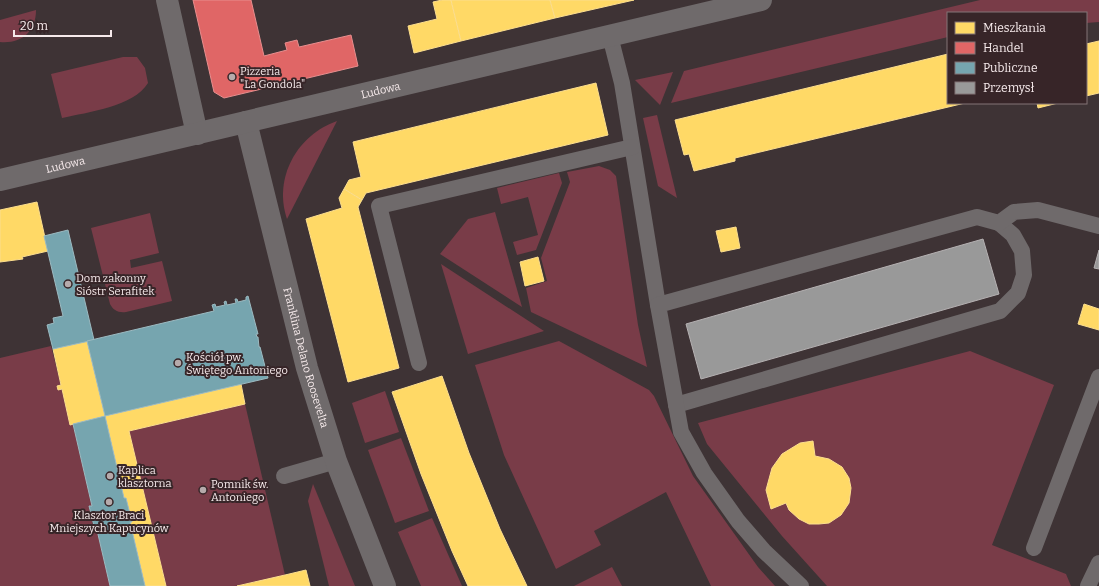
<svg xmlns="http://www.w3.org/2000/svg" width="1099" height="586" font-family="Bitter,serif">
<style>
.green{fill:#793c48}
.homes{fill:#ffd966;stroke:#fcde8e}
.shops{fill:#e06666;stroke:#e78e8e}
.public{fill:#76a5af;stroke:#9cbac1}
.industry{fill:#999;stroke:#b5b1b2}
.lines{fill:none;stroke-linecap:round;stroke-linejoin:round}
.service{stroke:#6f6a6b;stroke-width:16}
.minor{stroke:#6f6a6b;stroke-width:22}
.poi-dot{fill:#b6aaab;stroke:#372528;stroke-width:1.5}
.labels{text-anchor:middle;stroke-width:4;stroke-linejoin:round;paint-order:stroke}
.poi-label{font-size:11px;fill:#f6eaeb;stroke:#372528;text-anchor:start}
.street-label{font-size:11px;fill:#f6eaeb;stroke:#372528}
</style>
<rect width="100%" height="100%" fill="#3e3335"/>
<!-- green -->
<g class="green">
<polygon points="980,0 1099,0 1099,22 1086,23 1086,13 948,13 948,37 671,103 684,71"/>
<path d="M36 10C36 32 21 44 0 42V20Z"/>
<path d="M123 57H137L145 68 148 83C133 107 88 112 62 118L51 74Z"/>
<polygon points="673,72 660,105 635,80"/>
<polygon points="657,115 677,198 658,186 643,118"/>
<path d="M337 121 287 219C273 178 297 135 337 121Z"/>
<polygon points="599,166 610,170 616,176 638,325 647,367 531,312 526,288 547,281 541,258 570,182 567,172"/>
<polygon points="559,173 562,183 536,250 517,255 513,242 538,235 528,197 501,204 497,188"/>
<polygon points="495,212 522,307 440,254 468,219"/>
<path d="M150 213 159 253 130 260 131 268 162 261 172 301 126 312C118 313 113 310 110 304L91 228Z"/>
<polygon points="441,264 544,331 468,354"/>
<polygon points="559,341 649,390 654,396 693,476 758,567 775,586 711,586 666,492 594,531 601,545 556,569 504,455 475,365"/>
<polygon points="51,346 61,385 57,386 58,390 62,389 70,424 73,424 92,506 89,507 94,530 97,530 110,586 0,586 0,358"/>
<polygon points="970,351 1054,385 992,545 1066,574 1071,586 827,586 782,536 707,444 698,423"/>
<polygon points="385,391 399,432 365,443 352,403"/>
<polygon points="245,404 285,575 237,586 166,586 129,431"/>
<polygon points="401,438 429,511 395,523 368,450"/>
<polygon points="313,484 355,586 329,586 308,501"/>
<polygon points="432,518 462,586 421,586 398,532"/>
<polygon points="612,567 622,586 574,586"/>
</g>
<!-- homes -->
<g class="homes">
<polygon points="442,0 451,0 461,41 414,53 408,26 437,19 433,2"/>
<polygon points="451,0 550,0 555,18 461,41"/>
<polygon points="550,0 634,0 555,18"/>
<polygon points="1099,41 1099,93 1086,96 1086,44"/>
<polygon points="948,54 948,103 965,103 735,158 735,161 694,171 689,154 684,155 675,120"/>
<polygon points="596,83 608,135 366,193 362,200 344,189 349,180 361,177 353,142"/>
<polygon points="1037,103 1058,103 1038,108"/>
<polygon points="344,189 362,200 358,207 399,368 348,382 306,219 342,208 339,198"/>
<polygon points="37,202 48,251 22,257 23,259 0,262 0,210"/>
<polygon points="736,227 740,248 721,252 716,231"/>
<polygon points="538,257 544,281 525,286 520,262"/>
<polygon points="1084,304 1099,309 1099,330 1078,324"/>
<polygon points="87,341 105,416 70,425 62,389 58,390 57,386 61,385 53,349"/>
<polygon points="442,376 469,453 500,529 527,586 468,586 452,551 421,474 392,392"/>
<polygon points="241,384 245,404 129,431 166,586 145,586 130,522 132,522 126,498 124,498 105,416"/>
<polygon points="813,441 815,456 829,459 842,467 849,478 851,488 849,503 841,515 829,523 819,524 809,524 799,519 789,510 786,503 771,509 766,490 772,468 782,454 800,443"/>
<polygon points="306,570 310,586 237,586 285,575"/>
</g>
<!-- shops -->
<polygon class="shops" points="193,0 251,0 264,56 287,50 285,43 297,40 299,47 351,35 358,66 224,98 214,92"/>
<!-- public -->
<g class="public">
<polygon points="68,230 94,340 53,349 47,325 54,323 53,318 63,316 44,236"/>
<polygon points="248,296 258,334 256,334 257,337 258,337 259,347 260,347 268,378 105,416 87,341 214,311 212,305 215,304 216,307 225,305 224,302 226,301 227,305 236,303 235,299 237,299 238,302 246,300 246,297"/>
<polygon points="105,416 124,498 126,498 132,522 130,522 145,586 110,586 97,530 95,530 89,506 92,506 73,424"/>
</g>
<!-- industry -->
<g class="industry">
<polygon points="983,239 999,294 701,379 686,324"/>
<polygon points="1099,250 1099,269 1094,268"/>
</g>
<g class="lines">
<!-- service -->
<g class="service">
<polyline points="610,36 622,83 658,305"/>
<polyline points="419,363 379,206 632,147"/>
<polyline points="676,405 1000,311 1018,293 1024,275 1022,251 1013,235 999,223"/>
<polyline points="284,476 336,461"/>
<polyline points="1034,548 1099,377"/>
<polyline points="801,586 764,551 738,521 704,473 681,432 658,305 977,217 999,223 1014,212 1038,210 1099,226"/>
<polyline points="1088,586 1099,563"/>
</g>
<!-- minor -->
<g class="minor">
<polyline points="167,0 197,134"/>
<path id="s1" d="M246 122 307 368 336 461 385 586"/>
<path id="s2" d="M0 180 761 0"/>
</g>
</g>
<!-- markers -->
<g class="poi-dot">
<circle cx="232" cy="77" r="4"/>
<circle cx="68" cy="284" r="4"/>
<circle cx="178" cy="363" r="4"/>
<circle cx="110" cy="476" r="4"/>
<circle cx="203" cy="490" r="4"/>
<circle cx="109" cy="502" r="4"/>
</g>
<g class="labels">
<!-- poi labels -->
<g class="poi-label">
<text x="240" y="75">Pizzeria<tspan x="240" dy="13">"La Gondola"</tspan></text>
<text x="76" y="282">Dom zakonny<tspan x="76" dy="13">Sióstr Serafitek</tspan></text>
<text x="186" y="361">Kościół pw.<tspan x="186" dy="13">Świętego Antoniego</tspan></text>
<text x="118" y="474">Kaplica<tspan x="118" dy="13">klasztorna</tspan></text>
<text x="211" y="488">Pomnik św.<tspan x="211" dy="13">Antoniego</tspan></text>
<text x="109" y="519" text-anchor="middle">Klasztor Braci<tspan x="109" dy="13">Mniejszych Kapucynów</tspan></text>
</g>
<!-- street labels -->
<g class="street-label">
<text dy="4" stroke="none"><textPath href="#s2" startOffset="391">Ludowa</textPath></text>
<text dy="4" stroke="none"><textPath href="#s2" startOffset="67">Ludowa</textPath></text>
<text dy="4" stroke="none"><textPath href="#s1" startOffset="243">Franklina Delano Roosevelta</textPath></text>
</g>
</g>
<!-- legend -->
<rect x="947" y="12" width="140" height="92" fill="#372528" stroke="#837476"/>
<rect x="955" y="22" width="20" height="12" fill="#ffd966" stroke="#837476"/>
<text x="983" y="32" font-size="12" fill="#f6eaeb">Mieszkania</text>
<rect x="955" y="42" width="20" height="12" fill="#e06666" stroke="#837476"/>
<text x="983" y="52" font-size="12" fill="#f6eaeb">Handel</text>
<rect x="955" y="62" width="20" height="12" fill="#76a5af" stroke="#837476"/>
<text x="983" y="72" font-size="12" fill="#f6eaeb">Publiczne</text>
<rect x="955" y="82" width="20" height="12" fill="#999999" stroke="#837476"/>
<text x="983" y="92" font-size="12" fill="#f6eaeb">Przemysł</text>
<!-- scale -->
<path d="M14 30v6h97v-6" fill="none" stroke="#f6eaeb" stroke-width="2"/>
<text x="20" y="30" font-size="12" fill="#f6eaeb" stroke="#372528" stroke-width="3" paint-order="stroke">20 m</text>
</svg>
